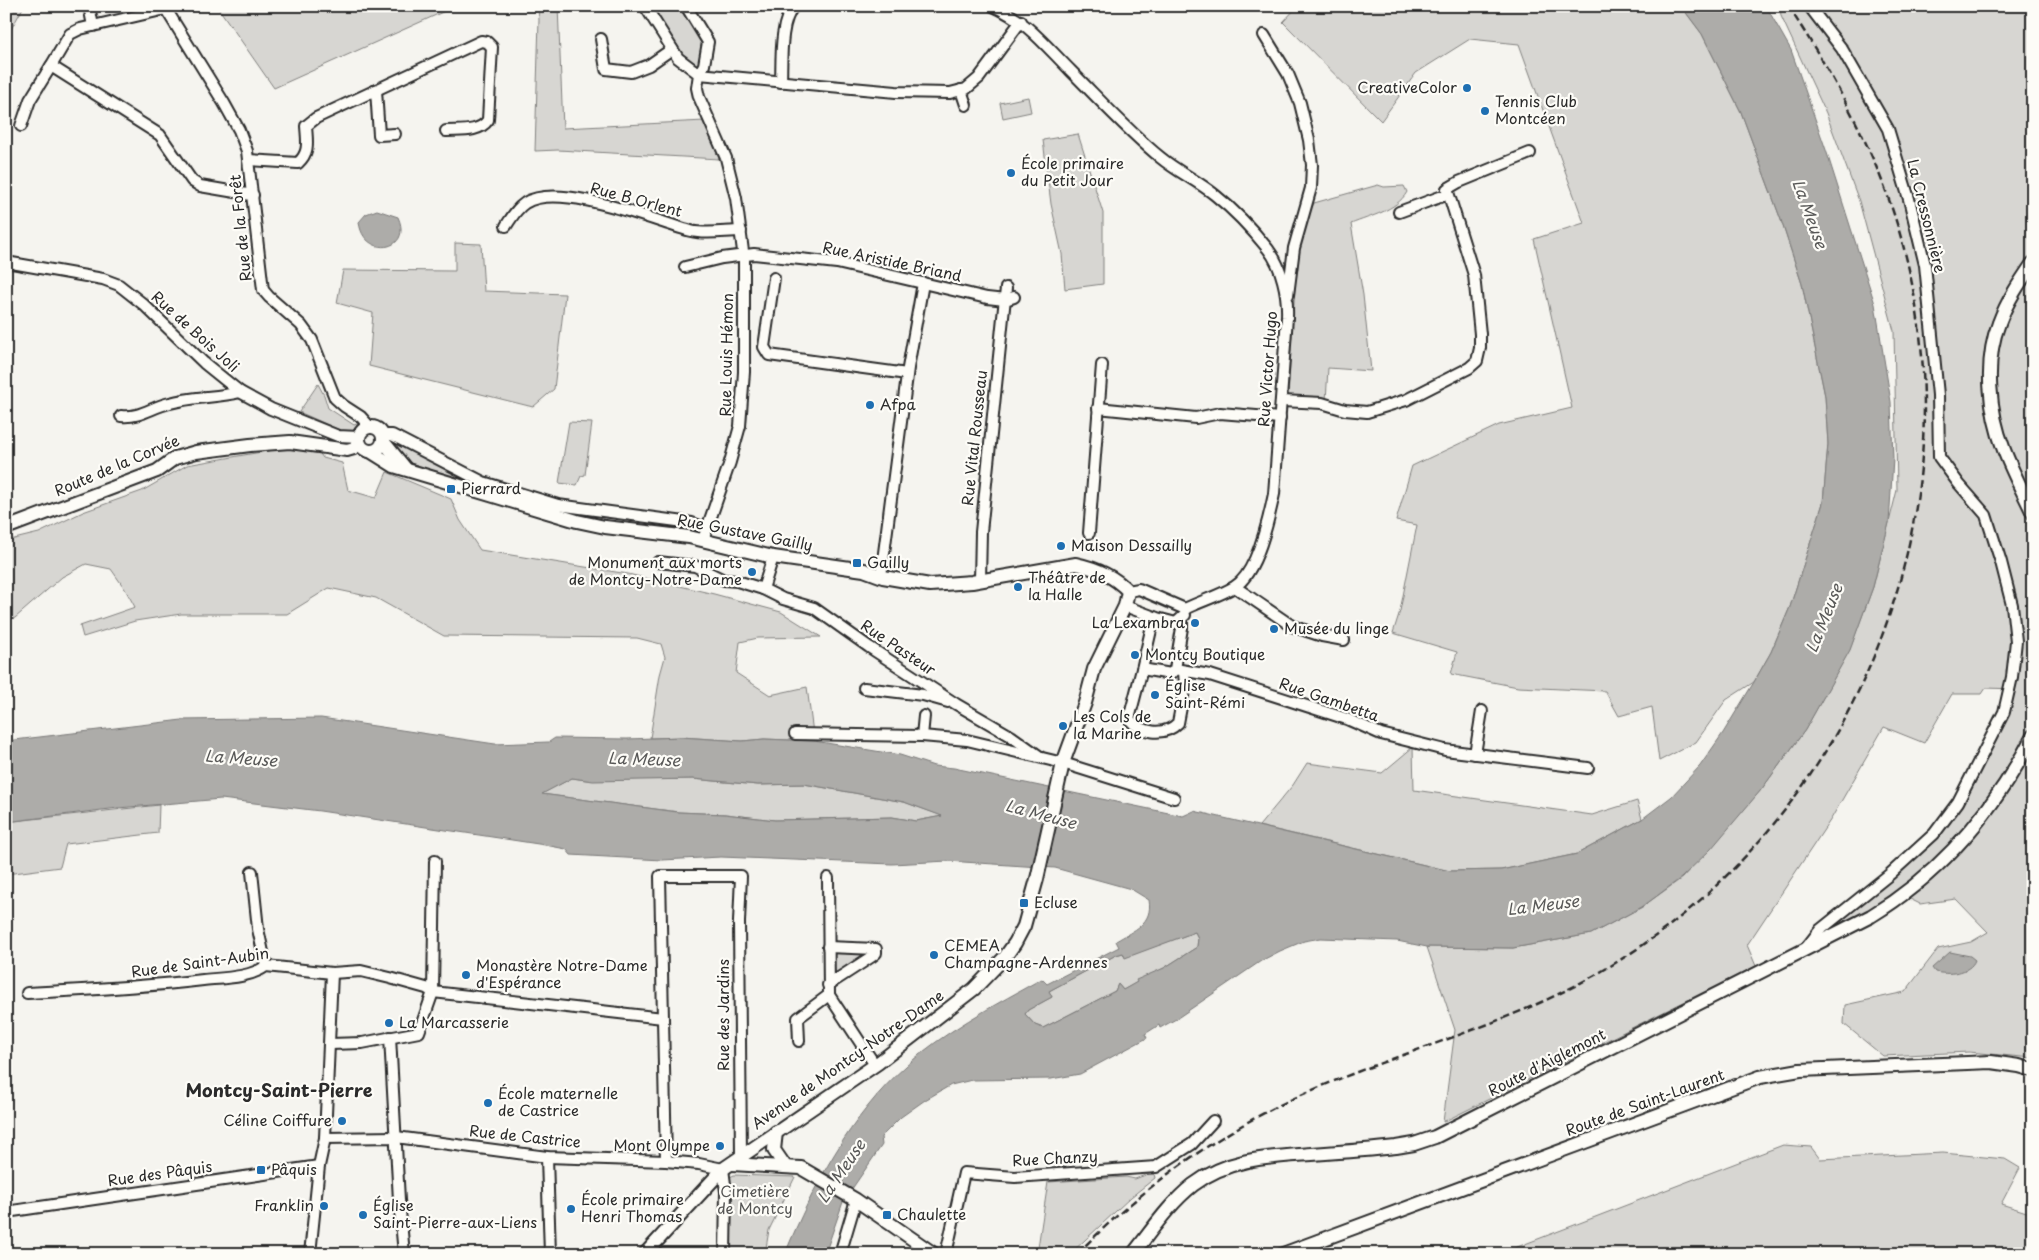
<svg xmlns="http://www.w3.org/2000/svg" width="2039" height="1260" font-family="'Playpen Sans',sans-serif">
<style>
.green{fill:#d7d6d2;stroke:#81807e}
.water{fill:#adaca9;stroke:#797877;fill-rule:evenodd}
.lines{fill:none;stroke-linecap:round;stroke-linejoin:round}
.minor-casing{stroke:#2b2b2b;stroke-width:14}
.tertiary-casing{stroke:#2b2b2b;stroke-width:16}
.minor{stroke:#fdfcf7;stroke-width:10}
.tertiary{stroke:#fdfcf7;stroke-width:12}
.rail{stroke:#2b2b2b;stroke-width:2.5;stroke-dasharray:8 4;stroke-linecap:butt}
.poi-dot{fill:#1f6fb2;stroke:#fdfcf7;stroke-width:2}
.labels{text-anchor:middle;stroke-width:4.5;stroke-linejoin:round;paint-order:stroke}
.poi-label{font-size:15px;fill:#2b2b2b;stroke:#fdfcf7;text-anchor:start}
.street-label{font-size:15px;fill:#2b2b2b;stroke:#fdfcf7}
.park-label{font-size:15px;fill:#565655;stroke:#fdfcf7}
.water-label{font-size:16px;font-style:italic;fill:#585857;stroke:#fdfcf7}
.quarter-label{font-size:18px;font-weight:bold;fill:#2b2b2b;stroke:#fdfcf7}
</style>
<rect width="100%" height="100%" fill="#f5f4ef"/>
<filter id="ink" filterUnits="userSpaceOnUse"><feTurbulence type="fractalNoise" baseFrequency=".02" numOctaves="2"/><feDisplacementMap in="SourceGraphic" scale="10" xChannelSelector="R" yChannelSelector="G"/><feConvolveMatrix kernelMatrix="1 2 1 2 8 2 1 2 1" color-interpolation-filters="sRGB"/></filter>
<g filter="url(#ink)">
<!-- green -->
<g class="green">
<polygon points="6,6 24,6 6,38"/>
<polygon points="217,6 456,6 274,88"/>
<polygon points="538,6 558,6 563,128 705,121 719,159 558,150 535,151 539,20"/>
<polygon points="651,6 685,6 704,36 701,63 697,66 686,62"/>
<polygon points="1298,6 1414,6 1419,11 1415,6 1681,6 1702,34 1741,112 1781,220 1802,284 1825,396 1828,444 1823,503 1790,607 1771,652 1754,682 1726,700 1696,742 1659,761 1652,707 1619,716 1605,691 1518,687 1451,674 1457,652 1393,633 1400,611 1417,525 1396,521 1412,466 1499,425 1572,408 1534,239 1584,223 1519,44 1470,39 1416,73 1381,121 1283,22"/>
<polygon points="1780,6 2033,6 2033,1058 1969,1052 1883,1056 1844,1024 1845,1005 1905,992 1938,949 1971,942 1988,932 1956,899 1920,904 1898,893 1843,923 1840,919 1868,899 1946,829 1980,769 2015,689 1986,688 1982,694 1952,694 1924,743 1884,727 1831,819 1747,945 1756,966 1443,1122 1455,1030 1427,947 1513,948 1591,934 1642,907 1682,878 1761,790 1805,730 1850,649 1873,587 1897,490 1894,331 1859,201 1826,113 1781,16"/>
<polygon points="1028,97 1031,112 1003,118 1000,103"/>
<polygon points="1078,134 1103,213 1103,284 1065,289 1062,254 1051,204 1043,140"/>
<path d="M1378 185 1384 187 1404 186 1407 192C1396 211 1370 216 1351 224L1363 295 1371 371 1328 368 1326 401 1288 398 1297 254 1311 209 1314 203Z"/>
<polygon points="455,243 481,244 484,291 565,294 554,389 533,407 369,366 373,313 337,303 343,270 455,271"/>
<polygon points="318,384 324,395 328,408 354,425 359,423 352,432 344,432 299,412"/>
<polygon points="569,422 592,423 585,475 581,476 577,485 559,483"/>
<polygon points="392,439 451,470 461,477 457,478 409,463 390,441"/>
<polygon points="290,447 318,451 323,458 342,463 348,490 376,498 387,472 451,499 460,520 480,550 628,574 714,594 781,612 821,637 758,638 740,642 736,673 770,695 807,687 814,741 764,739 742,741 681,737 650,738 660,675 665,657 661,644 637,638 444,636 376,598 329,588 287,614 181,614 135,621 83,637 80,626 135,607 125,589 111,569 86,564 62,577 15,618 6,621 6,541 39,533 83,512 142,491 187,465"/>
<polygon points="1413,747 1414,790 1592,815 1637,801 1642,819 1577,854 1501,870 1450,871 1259,826 1293,785 1307,763 1382,773"/>
<polygon points="572,778 587,780 693,779 758,785 804,784 904,802 943,816 916,821 892,817 775,820 725,814 678,812 541,794"/>
<polygon points="159,805 158,833 66,844 60,867 6,874 6,822"/>
<polygon points="1195,932 1198,938 1197,947 1164,968 1123,990 1118,984 1115,991 1043,1028 1035,1025 1025,1014 1028,1010 1052,997 1049,991 1116,955 1123,953 1125,957"/>
<polygon points="834,953 868,953 835,977"/>
<polygon points="1783,1145 1811,1147 1820,1159 1943,1153 2005,1159 2020,1168 2001,1204 2033,1214 2033,1254 1499,1254"/>
<polygon points="1148,1174 1154,1174 1155,1178 1131,1197 1070,1254 1037,1254 1048,1182 1126,1177 1135,1179"/>
<polygon points="734,1175 795,1177 769,1230 765,1254 727,1250 730,1177"/>
</g>
<!-- water -->
<g class="water">
<path d="M1681 6H1766L1791 50 1826 150 1875 304 1891 402 1893 459 1889 523 1873 587 1850 650 1805 730 1761 790 1711 849 1681 878 1642 907 1591 934 1513 948 1427 947 1397 941 1321 938 1304 941 1280 951 1261 961 1176 1019 1160 1028 1159 1025 1145 1034 1147 1038 1080 1074 1051 1079 972 1080 951 1085 925 1100 901 1117 881 1137 882 1145 843 1202 825 1254H785C813 1186 850 1116 906 1066 944 1032 991 1007 1036 982L1042 979 1047 984 1119 947 1116 941C1134 930 1153 924 1149 900L1131 889 1055 868 948 861 892 864 721 857 662 860 571 855 566 849 545 845 320 811 221 799 118 808 6 822V741L182 720 321 718 495 744 549 742 555 738 627 739 681 737 742 741 764 739 814 741 900 755 934 766 954 768 1178 815 1183 816 1194 811 1450 871 1501 870 1577 854 1642 819 1671 797 1700 766 1723 733 1754 682 1771 652 1790 607 1823 503 1828 444 1825 396 1802 284 1781 220 1741 112 1702 34ZM572 778 593 781 693 779 758 785 804 784 904 802 942 816 916 821 892 817 775 820 725 814 678 812 542 794ZM1195 932 1198 938 1197 947 1164 968 1136 980 1137 982 1123 990 1118 984 1115 991 1043 1028 1035 1025 1025 1014 1028 1010 1052 997 1049 991 1116 955 1123 953 1125 958Z"/>
<path d="M377 210 398 217C414 252 363 259 359 222L366 214Z"/>
<path d="M1950 952 1970 956 1975 960C1970 974 1947 975 1935 972L1932 968Z"/>
</g>
<g class="lines">
<defs>
<g id="minor">
<polyline points="89,6 93,26"/>
<polyline points="164,6 224,103 239,130 247,151 263,290 269,297 301,325 312,340 335,398 344,406 361,417 370,427"/>
<polyline points="645,6 678,58 699,74 697,88 699,97 726,158 736,198 744,259 744,372 740,426 730,462 703,540"/>
<polyline points="686,6 708,42 704,65 699,74 896,92 950,93 966,89 979,78 1021,21"/>
<path d="M993 6C1026 20 1046 46 1071 71 1100 100 1129 132 1161 158 1178 172 1198 181 1215 195 1234 210 1252 229 1268 249 1282 267 1288 294 1287 317L1274 494C1269 518 1257 574 1234 587 1219 596 1201 601 1185 609"/>
<polyline points="166,9 80,29 70,34 51,66 160,135 192,181 200,186 253,195"/>
<polyline points="1264,35 1288,74 1300,103 1309,140 1312,165 1311,188 1294,248 1288,295"/>
<polyline points="601,39 606,69 631,72 649,65 672,49"/>
<path d="M781 82C782 61 779 22 794 6"/>
<polyline points="376,90 379,135 395,134"/>
<polyline points="961,90 966,105"/>
<polyline points="21,126 30,100 51,66"/>
<path d="M248 160 298 163C310 152 307 142 306 126L316 118 481 41 487 42 492 47 488 120C479 133 460 130 446 131"/>
<polyline points="1399,212 1448,194"/>
<path d="M506 226C512 217 516 209 525 203 560 181 654 221 691 231 706 235 726 231 741 231"/>
<polyline points="6,262 103,279 119,285 143,304 204,363 240,392 271,409 338,436 359,437"/>
<polyline points="685,267 722,258 754,254 837,263 987,298 1005,300 1014,297"/>
<polyline points="774,278 764,347 769,355 907,374"/>
<polyline points="1282,401 1322,403 1345,410 1367,412 1406,400 1469,368 1477,361 1480,348 1480,334 1474,275 1447,189 1459,182 1530,153"/>
<polyline points="1098,408 1196,418 1220,413 1280,418"/>
<path d="M121 416C141 418 151 407 170 403 193 396 217 398 240 392"/>
<polyline points="382,435 392,435 483,482 558,505 692,523 706,528"/>
<polyline points="1089,533 1102,365"/>
<polyline points="773,557 763,589 783,599 814,608 869,647 956,704 1011,736 1039,756"/>
<polyline points="658,562 695,566 724,580 737,581 763,589"/>
<polyline points="881,576 908,368 923,283"/>
<polyline points="980,580 981,532 1006,288"/>
<polyline points="1235,587 1292,626 1322,636 1344,640"/>
<polyline points="1128,591 1139,589 1185,609"/>
<polyline points="1125,606 1157,618 1176,623 1185,615"/>
<polyline points="1154,617 1142,669 1171,674 1175,669 1182,628 1182,619"/>
<path d="M1142 669 1129 719C1141 733 1164 737 1178 723L1185 686 1184 671"/>
<polyline points="1175,669 1210,675 1347,719 1381,734 1445,750 1588,768"/>
<polyline points="864,688 923,695 948,702"/>
<polyline points="795,734 922,736 967,740 1063,763 1174,798"/>
<polyline points="922,736 924,716"/>
<polyline points="1475,754 1482,711"/>
<polyline points="252,872 258,929 266,966"/>
<polyline points="828,878 829,995 875,1065"/>
<polyline points="1806,948 1820,930 1890,874 1934,834 1958,802 2004,712 2012,677 2016,641 2012,605 2001,562 1986,515 1959,484 1939,457 1938,395 1925,265 1909,199 1888,129 1842,49 1809,6"/>
<polyline points="828,985 871,957 876,953 876,949 828,947"/>
<path d="M27 993C86 990 145 987 203 980 223 978 250 978 266 966L332 973 361 971 390 978 426 988 433 992 663 1018"/>
<polyline points="390,1037 399,1200 404,1254"/>
<polyline points="799,1041 798,1018 829,995"/>
<polyline points="330,1044 362,1043 419,1032 433,992 435,861"/>
<polyline points="325,1138 396,1137 547,1157 666,1161 699,1164 723,1169 726,1192 725,1254"/>
<polyline points="547,1157 550,1254"/>
<polyline points="666,1161 660,876 741,876 739,922 741,1155"/>
<polyline points="6,1212 319,1166"/>
<polyline points="310,1254 319,1166 325,1138 332,973"/>
<polyline points="840,1254 856,1200"/>
<polyline points="946,1254 964,1173 1015,1177 1156,1167 1192,1144 1213,1121"/>
</g>
<g id="tertiary">
<path d="M2033 263C2020 282 2007 301 1999 323 1984 361 1989 412 2004 450 2012 471 2023 492 2033 513"/>
<circle cx="371" cy="439" r="12"/>
<polyline points="383,441 406,469"/>
<path d="M370 451 394 466 577 521 605 527 689 537 773 557 864 570 883 577 930 585 972 582 1076 564C1095 568 1114 576 1128 591L1125 606 1094 669 1085 703 1063 763 1037 879 1024 926 1015 943 1005 957 974 989 878 1063 723 1169 645 1254"/>
<polyline points="6,528 157,471 175,458 196,452 250,445 290,442 347,450 354,448 359,442"/>
<polyline points="776,1132 774,1150 785,1166"/>
<polyline points="732,1164 801,1168 856,1200 934,1254"/>
<path d="M1133 1254C1152 1230 1169 1204 1193 1185 1228 1158 1270 1157 1312 1154 1340 1152 1368 1150 1396 1147L1414 1144 1435 1137 1871 916C1942 873 1995 809 2033 736"/>
<polyline points="1283,1254 1760,1077 1800,1070 1991,1062 2019,1066 2033,1070"/>
</g>
</defs>
<!-- minor casing -->
<use href="#minor" class="minor-casing"/>
<!-- tertiary casing -->
<use href="#tertiary" class="tertiary-casing"/>
<!-- minor -->
<use href="#minor" class="minor"/>
<!-- tertiary -->
<use href="#tertiary" class="tertiary"/>
<!-- rail -->
<path class="rail" d="M1077 1254C1144 1186 1221 1130 1308 1092 1406 1049 1510 1025 1602 971 1850 826 1977 523 1903 245 1880 158 1837 81 1788 6"/>
</g>
</g>
<!-- markers -->
<g class="poi-dot">
<circle cx="1467" cy="88" r="5"/>
<circle cx="1485" cy="111" r="5"/>
<circle cx="1011" cy="173" r="5"/>
<circle cx="870" cy="405" r="5"/>
<rect x="446" y="484" width="10" height="10" rx="2.5"/>
<circle cx="1061" cy="546" r="5"/>
<rect x="852" y="558" width="10" height="10" rx="2.5"/>
<circle cx="752" cy="572" r="5"/>
<circle cx="1018" cy="587" r="5"/>
<circle cx="1195" cy="623" r="5"/>
<circle cx="1274" cy="629" r="5"/>
<circle cx="1135" cy="655" r="5"/>
<circle cx="1155" cy="695" r="5"/>
<circle cx="1063" cy="726" r="5"/>
<rect x="1019" y="898" width="10" height="10" rx="2.5"/>
<circle cx="934" cy="955" r="5"/>
<circle cx="466" cy="975" r="5"/>
<circle cx="389" cy="1023" r="5"/>
<circle cx="488" cy="1103" r="5"/>
<circle cx="342" cy="1121" r="5"/>
<circle cx="720" cy="1146" r="5"/>
<rect x="256" y="1165" width="10" height="10" rx="2.5"/>
<circle cx="324" cy="1206" r="5"/>
<circle cx="571" cy="1209" r="5"/>
<circle cx="363" cy="1215" r="5"/>
<rect x="882" y="1210" width="10" height="10" rx="2.5"/>
</g>
<g class="labels">
<!-- poi labels -->
<g class="poi-label">
<text x="1457" y="93" text-anchor="end">CreativeColor</text>
<text x="1495" y="107">Tennis Club<tspan x="1495" dy="17">Montcéen</tspan></text>
<text x="1021" y="169">École primaire<tspan x="1021" dy="17">du Petit Jour</tspan></text>
<text x="880" y="410">Afpa</text>
<text x="461" y="494">Pierrard</text>
<text x="1071" y="551">Maison Dessailly</text>
<text x="742" y="568" text-anchor="end">Monument aux morts<tspan x="742" dy="17">de Montcy-Notre-Dame</tspan></text>
<text x="867" y="568">Gailly</text>
<text x="1028" y="583">Théâtre de<tspan x="1028" dy="17">la Halle</tspan></text>
<text x="1185" y="628" text-anchor="end">La Lexambra</text>
<text x="1284" y="634">Musée du linge</text>
<text x="1145" y="660">Montcy Boutique</text>
<text x="1165" y="691">Église<tspan x="1165" dy="17">Saint-Rémi</tspan></text>
<text x="1073" y="722">Les Cols de<tspan x="1073" dy="17">la Marine</tspan></text>
<text x="1034" y="908">Ecluse</text>
<text x="944" y="951">CEMEA<tspan x="944" dy="17">Champagne-Ardennes</tspan></text>
<text x="476" y="971">Monastère Notre-Dame<tspan x="476" dy="17">d'Espérance</tspan></text>
<text x="399" y="1028">La Marcasserie</text>
<text x="498" y="1099">École maternelle<tspan x="498" dy="17">de Castrice</tspan></text>
<text x="332" y="1126" text-anchor="end">Céline Coiffure</text>
<text x="710" y="1151" text-anchor="end">Mont Olympe</text>
<text x="271" y="1175">Pâquis</text>
<text x="581" y="1205">École primaire<tspan x="581" dy="17">Henri Thomas</tspan></text>
<text x="314" y="1211" text-anchor="end">Franklin</text>
<text x="373" y="1211">Église<tspan x="373" dy="17">Saint-Pierre-aux-Liens</tspan></text>
<text x="897" y="1220">Chaulette</text>
</g>
<!-- street labels -->
<g class="street-label">
<text transform="translate(636 200) rotate(15)" y="5">Rue B Orlent</text>
<text transform="translate(1926 216) rotate(76)" y="5">La Cressonnière</text>
<text transform="translate(241 228) rotate(-96)" y="5">Rue de la Forêt</text>
<text transform="translate(892 262) rotate(12)" y="5">Rue Aristide Briand</text>
<text transform="translate(195 332) rotate(42)" y="5">Rue de Bois Joli</text>
<text transform="translate(727 355) rotate(-89)" y="5">Rue Louis Hémon</text>
<text transform="translate(1268 369) rotate(-86)" y="5">Rue Victor Hugo</text>
<text transform="translate(975 438) rotate(-84)" y="5">Rue Vital Rousseau</text>
<text transform="translate(117 466) rotate(-23)" y="5">Route de la Corvée</text>
<text transform="translate(745 533) rotate(11)" y="5">Rue Gustave Gailly</text>
<text transform="translate(898 648) rotate(34)" y="5">Rue Pasteur</text>
<text transform="translate(1329 700) rotate(19)" y="5">Rue Gambetta</text>
<text transform="translate(200 963) rotate(-8)" y="5">Rue de Saint-Aubin</text>
<text transform="translate(724 1015) rotate(-90)" y="5">Rue des Jardins</text>
<text transform="translate(848 1060) rotate(-35)" y="5">Avenue de Montcy-Notre-Dame</text>
<text transform="translate(1547 1063) rotate(-27)" y="5">Route d'Aiglemont</text>
<text transform="translate(1645 1103) rotate(-20)" y="5">Route de Saint-Laurent</text>
<text transform="translate(525 1137) rotate(6)" y="5">Rue de Castrice</text>
<text transform="translate(1055 1159) rotate(-3)" y="5">Rue Chanzy</text>
<text transform="translate(160 1174) rotate(-8)" y="5">Rue des Pâquis</text>
</g>
<!-- park labels -->
<g class="park-label">
<text x="755" y="1197">Cimetière<tspan x="755" dy="17">de Montcy</tspan></text>
</g>
<!-- water labels -->
<g class="water-label">
<text transform="translate(1810 214) rotate(70)" y="6">La Meuse</text>
<text transform="translate(1824 618) rotate(-68)" y="6">La Meuse</text>
<text transform="translate(241 758) rotate(4)" y="6">La Meuse</text>
<text transform="translate(644 759) rotate(2)" y="6">La Meuse</text>
<text transform="translate(1041 814) rotate(15)" y="6">La Meuse</text>
<text transform="translate(1543 905) rotate(-7)" y="6">La Meuse</text>
<text transform="translate(841 1171) rotate(-56)" y="6">La Meuse</text>
</g>
<!-- quarter labels -->
<g class="quarter-label">
<text x="279" y="1097">Montcy-Saint-Pierre</text>
</g>
</g>
<!-- margin -->
<rect width="2039" height="1260" fill="none" stroke="#fdfcf7" stroke-width="25"/>
<rect x="12" y="12" width="2014" height="1235" fill="none" stroke="#2b2b2b" stroke-width="2" filter="url(#ink)"/>
</svg>
